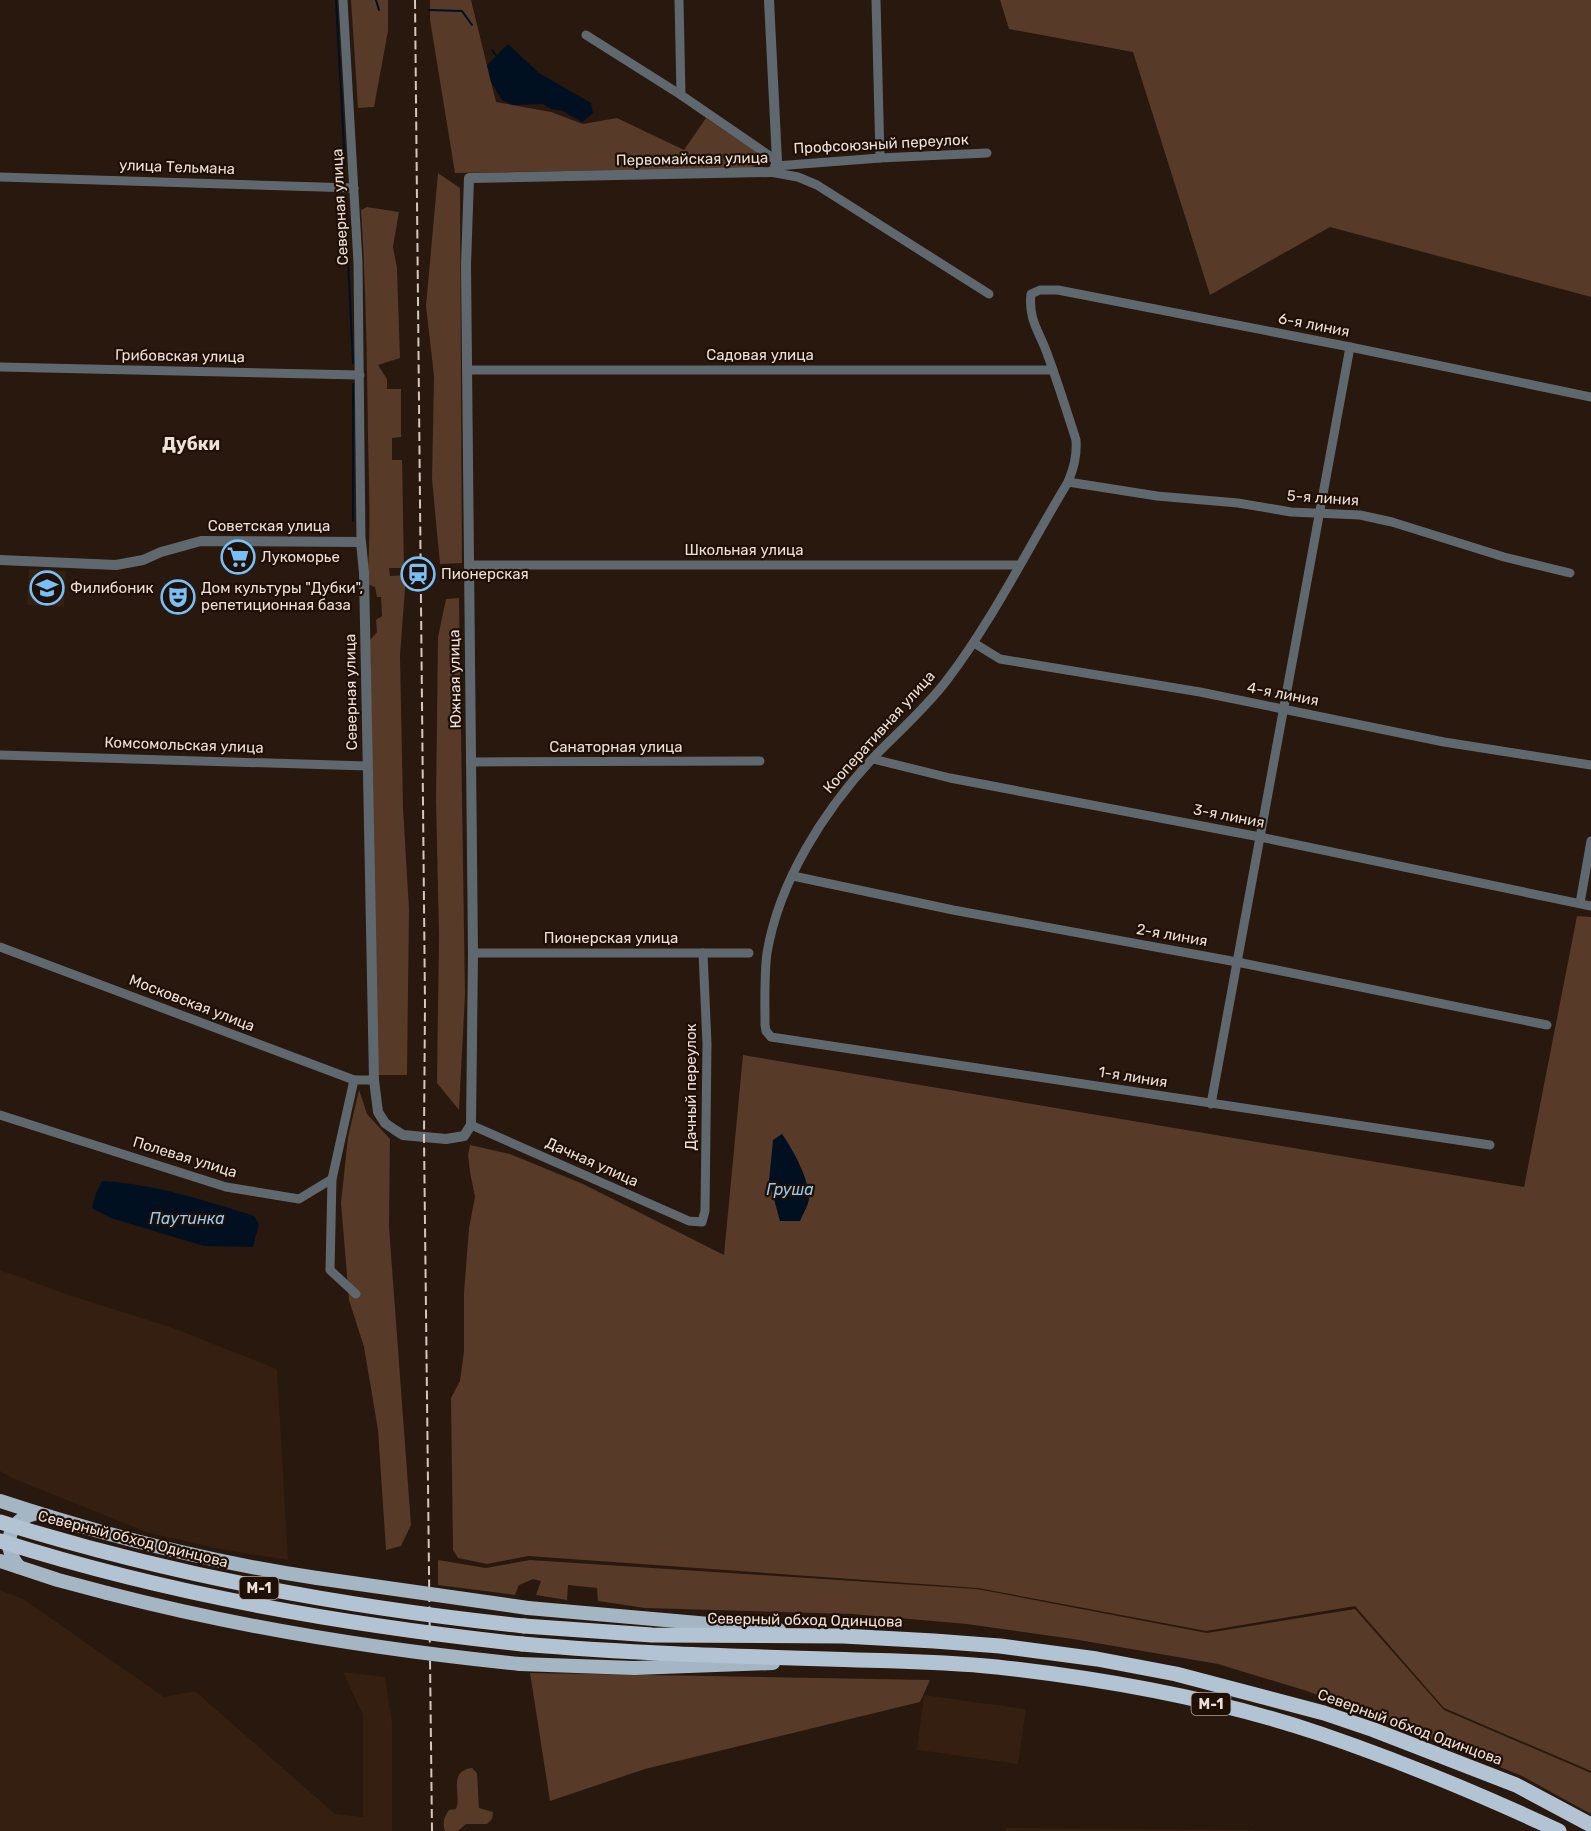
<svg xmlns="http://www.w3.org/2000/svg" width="1591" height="1831" font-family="Rubik,sans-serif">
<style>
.built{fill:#351f10}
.green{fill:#573a27}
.water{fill:#001021}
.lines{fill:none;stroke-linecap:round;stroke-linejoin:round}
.stream{stroke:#001021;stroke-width:2}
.minor{stroke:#60686f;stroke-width:9}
.tertiary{stroke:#60686f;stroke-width:10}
.primary{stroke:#a4b5c3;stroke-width:14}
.trunk{stroke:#b2c4d4;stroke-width:15}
.rail{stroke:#d4c7c0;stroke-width:2;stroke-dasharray:9 4.5;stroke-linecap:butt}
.primary-bridge{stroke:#a4b5c3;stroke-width:14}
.trunk-bridge{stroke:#b2c4d4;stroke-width:15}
.labels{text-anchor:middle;stroke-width:4.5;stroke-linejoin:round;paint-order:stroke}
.shield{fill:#1f0f05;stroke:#aea199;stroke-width:1.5}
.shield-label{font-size:14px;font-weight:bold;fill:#ece0d9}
.street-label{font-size:15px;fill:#ece0d9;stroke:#1f0f05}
.poi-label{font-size:15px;fill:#ece0d9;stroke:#1f0f05;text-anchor:start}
.water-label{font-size:16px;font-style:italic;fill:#92caf6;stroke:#1f0f05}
.quarter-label{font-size:18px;font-weight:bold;fill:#ece0d9;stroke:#1f0f05}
</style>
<rect width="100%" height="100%" fill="#28180d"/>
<!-- built -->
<g class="built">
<polygon points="29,569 66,571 64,607 27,605"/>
<polygon points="0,1270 69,1295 173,1328 277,1369 288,1560 225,1550 149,1533 12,1478 0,1471"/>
<polygon points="0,1590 23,1599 164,1697 195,1691 335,1814 363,1817 363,1715 343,1672 385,1677 392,1723 392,1831 0,1831"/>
<polygon points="924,1695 1026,1709 1018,1764 917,1750"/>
<polygon points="1006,1828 1254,1830 1254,1831 1006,1831"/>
</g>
<!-- green -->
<g class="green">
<polygon points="351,0 388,0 388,31 374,107 358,108"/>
<polygon points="430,0 471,0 496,102 551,112 583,124 617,118 684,150 706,118 767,159 751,168 455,173 430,20"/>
<polygon points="1000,0 1591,0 1591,297 1330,227 1210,295 1133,52 1009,29"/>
<polygon points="438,173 460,188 462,563 440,564 432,479 434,376 426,306"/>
<path d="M367 207 399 212 393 247 397 268 400 358 378 365 387 379V389H401V437L392 438V460H402L404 568H389L390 576 406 575 400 656 403 808 409 909 407 1075H377L370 640 377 632 376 620 382 616 381 597H377L375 587 367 584C371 535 369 486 368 438 367 362 366 286 361 210Z"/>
<polygon points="459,598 465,995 459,1110 437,1083 439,935 436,800 438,637 446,599"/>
<polygon points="1577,916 1591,917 1591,1771 1444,1708 1355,1606 1206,1631 978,1588 528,1556 487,1564 458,1558 453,1550 451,1398 460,1381 464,1351 464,1293 469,1228 475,1197 470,1172 468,1155 470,1145 510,1154 583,1184 724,1255 743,1055 1524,1187"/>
<polygon points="359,1090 367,1114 390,1139 389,1227 411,1525 401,1546 386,1550 378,1430 364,1347 349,1300 341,1203 348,1137"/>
<polygon points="438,1560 486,1568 530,1560 977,1589 1207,1633 1355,1609 1444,1710 1591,1773 1591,1814 1522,1776 1426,1737 1307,1691 1218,1664 1073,1639 967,1624 852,1614 645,1608 598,1601 597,1588 568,1585 567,1600 536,1595 541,1581 533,1579 519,1585 515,1595 438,1585"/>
<polygon points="530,1673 930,1680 920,1702 645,1769 550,1801"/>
<path d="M472 1768 477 1773 479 1808 493 1812 492 1819 487 1824H466L458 1831H445C442 1823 444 1817 449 1810L456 1809C462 1795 447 1771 472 1768Z"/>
</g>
<!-- water -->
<g class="water">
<polygon points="508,44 539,73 591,103 593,113 582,122 563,111 551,109 543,104 513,105 502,100 491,82 487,65"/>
<path d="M782 1134C792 1148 810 1180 809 1199 808 1206 803 1214 800 1221H780L769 1181 773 1140Z"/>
<path d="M102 1181C154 1184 204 1200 254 1216L259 1224 253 1247 204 1246 111 1218 92 1208 96 1193Z"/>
</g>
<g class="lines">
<!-- stream -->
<g class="stream">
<polyline points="336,0 345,165"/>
<polyline points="376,0 379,10"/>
<polyline points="429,10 462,11 472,25"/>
<polyline points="492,50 496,55"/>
<polyline points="345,196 353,363"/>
<polyline points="353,384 353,521"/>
</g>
<!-- minor -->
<g class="minor">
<polyline points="343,0 358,263 361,542"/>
<polyline points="679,0 681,95"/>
<polyline points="876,0 880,158"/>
<polyline points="586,35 681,95 777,161"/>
<polyline points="776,166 880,158 987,153"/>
<polyline points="770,172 798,177 817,185 989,294"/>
<polyline points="0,177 354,188"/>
<polyline points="0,367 360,375"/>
<polyline points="468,370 1053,370"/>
<polyline points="1068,482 1157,496 1238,503 1291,512 1360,515 1392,522 1504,557 1570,573"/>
<polyline points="469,565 1019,565"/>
<polyline points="974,643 1000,659 1200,692 1444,742 1591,765"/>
<polyline points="0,755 367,766"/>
<polyline points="873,759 950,778 1260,837 1591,906"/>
<polyline points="471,762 760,761"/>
<polyline points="793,876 953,910 1237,962 1547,1025"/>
<polyline points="1580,903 1591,841"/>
<polyline points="0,947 354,1080 374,1080"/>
<polyline points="473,953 749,953"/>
<polyline points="1211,1104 1350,347"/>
<polyline points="0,1115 226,1187 299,1199 332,1179 354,1080"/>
<polyline points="471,1125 689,1221 702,1222 705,1211 707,1044 703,953"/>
<path d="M1490 1145 771 1037 766 1031 765 1025C765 1002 764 976 767 953 779 881 824 811 872 759 897 733 925 709 947 680 994 618 1028 548 1068 482 1074 467 1077 456 1076 440 1067 412 1058 383 1048 356 1040 332 1028 321 1031 294L1040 290H1058L1350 347 1591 397"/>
<polyline points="332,1179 330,1270 356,1294"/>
</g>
<!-- tertiary -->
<polyline class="tertiary" points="0,560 116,565 143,560 161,552 201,541 361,542 364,573 374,1080 378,1112 385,1123 395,1130 403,1135 446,1139 464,1136 471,1125 473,953 466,265 469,178 770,172 774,170 777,161 769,0"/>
<!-- primary -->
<g class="primary">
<path d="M0 1501C103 1535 209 1562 317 1578"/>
<polyline points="0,1561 58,1580 107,1593"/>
<path d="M19 1567C1 1545 8 1520 37 1513"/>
<polyline points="528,1608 779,1630"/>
<polyline points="520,1664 634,1668 773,1663"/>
</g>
<!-- trunk -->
<g class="trunk">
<polyline points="524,1626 652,1635 843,1636 934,1641 1000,1646 1097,1659 1176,1674 1324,1713 1374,1730 1516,1785 1591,1825"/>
<path d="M522 1644C624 1653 725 1656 827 1659 884 1661 941 1661 997 1667 1107 1679 1217 1699 1321 1734 1403 1762 1482 1795 1559 1831"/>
</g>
<!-- rail -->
<polyline class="rail" points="415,0 425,1004 424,1137 432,1831"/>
<!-- primary-bridge -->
<g class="primary-bridge">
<polyline points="317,1578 528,1608"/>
<path d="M107 1593C242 1628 381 1650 520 1664"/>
</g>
<!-- trunk-bridge -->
<g class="trunk-bridge">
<path d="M0 1522C174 1576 343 1607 524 1626"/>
<path d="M0 1541C170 1595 345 1625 522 1644"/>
</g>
</g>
<!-- icons -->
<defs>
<symbol id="supermarket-ring" viewBox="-11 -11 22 22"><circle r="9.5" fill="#1f0f05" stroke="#77bff7" stroke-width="1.5"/><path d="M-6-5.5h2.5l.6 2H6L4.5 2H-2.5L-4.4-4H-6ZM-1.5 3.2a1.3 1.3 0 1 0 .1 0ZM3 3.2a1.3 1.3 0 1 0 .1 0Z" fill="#77bff7"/></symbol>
<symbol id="station-ring" viewBox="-11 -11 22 22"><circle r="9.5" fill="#1f0f05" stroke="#77bff7" stroke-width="1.5"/><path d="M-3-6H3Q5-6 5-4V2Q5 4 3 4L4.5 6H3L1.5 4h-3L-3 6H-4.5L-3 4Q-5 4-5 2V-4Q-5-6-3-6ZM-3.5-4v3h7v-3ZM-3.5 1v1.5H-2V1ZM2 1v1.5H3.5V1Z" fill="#77bff7"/></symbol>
<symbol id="school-ring" viewBox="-11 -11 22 22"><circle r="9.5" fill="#1f0f05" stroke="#77bff7" stroke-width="1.5"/><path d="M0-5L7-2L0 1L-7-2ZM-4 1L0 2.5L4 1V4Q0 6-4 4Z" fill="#77bff7"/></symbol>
<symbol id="theatre-ring" viewBox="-11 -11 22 22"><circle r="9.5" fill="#1f0f05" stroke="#77bff7" stroke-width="1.5"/><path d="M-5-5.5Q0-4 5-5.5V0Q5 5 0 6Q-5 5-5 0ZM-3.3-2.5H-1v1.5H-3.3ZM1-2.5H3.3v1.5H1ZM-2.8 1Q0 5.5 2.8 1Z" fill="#77bff7"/></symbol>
</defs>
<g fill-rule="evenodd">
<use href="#supermarket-ring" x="219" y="538" width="38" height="38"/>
<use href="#station-ring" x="399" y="555" width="38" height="38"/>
<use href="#school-ring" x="28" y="569" width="38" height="38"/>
<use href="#theatre-ring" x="159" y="578" width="38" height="38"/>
</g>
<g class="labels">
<!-- shield labels -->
<g class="shield">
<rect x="239.5" y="1577" width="39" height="22" rx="4.5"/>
<rect x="1191.5" y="1693" width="39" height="22" rx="4.5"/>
</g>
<g class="shield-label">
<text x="259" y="1593">М-1</text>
<text x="1211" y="1709">М-1</text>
</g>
<!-- street labels -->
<g class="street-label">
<text transform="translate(881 144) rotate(-3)" y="5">Профсоюзный переулок</text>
<text transform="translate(692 159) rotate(-1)" y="5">Первомайская улица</text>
<text transform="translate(177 167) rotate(2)" y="5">улица Тельмана</text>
<text transform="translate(340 207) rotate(-93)" y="5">Северная улица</text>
<text transform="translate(1314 325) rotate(11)" y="5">6-я линия</text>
<text x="760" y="360">Садовая улица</text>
<text transform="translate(180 356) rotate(1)" y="5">Грибовская улица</text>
<text transform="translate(1323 498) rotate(4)" y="5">5-я линия</text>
<text x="269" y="531">Советская улица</text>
<text x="744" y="555">Школьная улица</text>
<text transform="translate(455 679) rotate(-91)" y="5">Южная улица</text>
<text transform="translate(351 692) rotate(-91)" y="5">Северная улица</text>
<text transform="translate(1283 694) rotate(11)" y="5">4-я линия</text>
<text transform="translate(879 732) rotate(-48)" y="5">Кооперативная улица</text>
<text transform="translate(184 745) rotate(2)" y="5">Комсомольская улица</text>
<text x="616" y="752">Санаторная улица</text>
<text transform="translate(1229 816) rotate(11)" y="5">3-я линия</text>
<text transform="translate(1172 935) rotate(10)" y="5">2-я линия</text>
<text x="611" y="943">Пионерская улица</text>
<text transform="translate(192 1003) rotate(21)" y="5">Московская улица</text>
<text transform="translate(1133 1077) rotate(9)" y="5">1-я линия</text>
<text transform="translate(691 1087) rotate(-90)" y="5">Дачный переулок</text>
<text transform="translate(185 1157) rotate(17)" y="5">Полевая улица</text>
<text transform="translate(592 1162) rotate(24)" y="5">Дачная улица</text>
<text transform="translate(133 1539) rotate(14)" y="5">Северный обход Одинцова</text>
<text transform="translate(805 1620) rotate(1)" y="5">Северный обход Одинцова</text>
<text transform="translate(1410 1727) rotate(20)" y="5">Северный обход Одинцова</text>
</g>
<!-- poi labels -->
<g class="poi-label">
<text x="261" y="562">Лукоморье</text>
<text x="441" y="579">Пионерская</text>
<text x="70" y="593">Филибоник</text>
<text x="201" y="593">Дом культуры "Дубки",<tspan x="201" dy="17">репетиционная база</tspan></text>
</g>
<!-- water labels -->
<g class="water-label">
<text x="790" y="1195">Груша</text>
<text x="187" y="1224">Паутинка</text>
</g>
<!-- quarter labels -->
<g class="quarter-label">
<text x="191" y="450">Дубки</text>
</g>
</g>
</svg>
